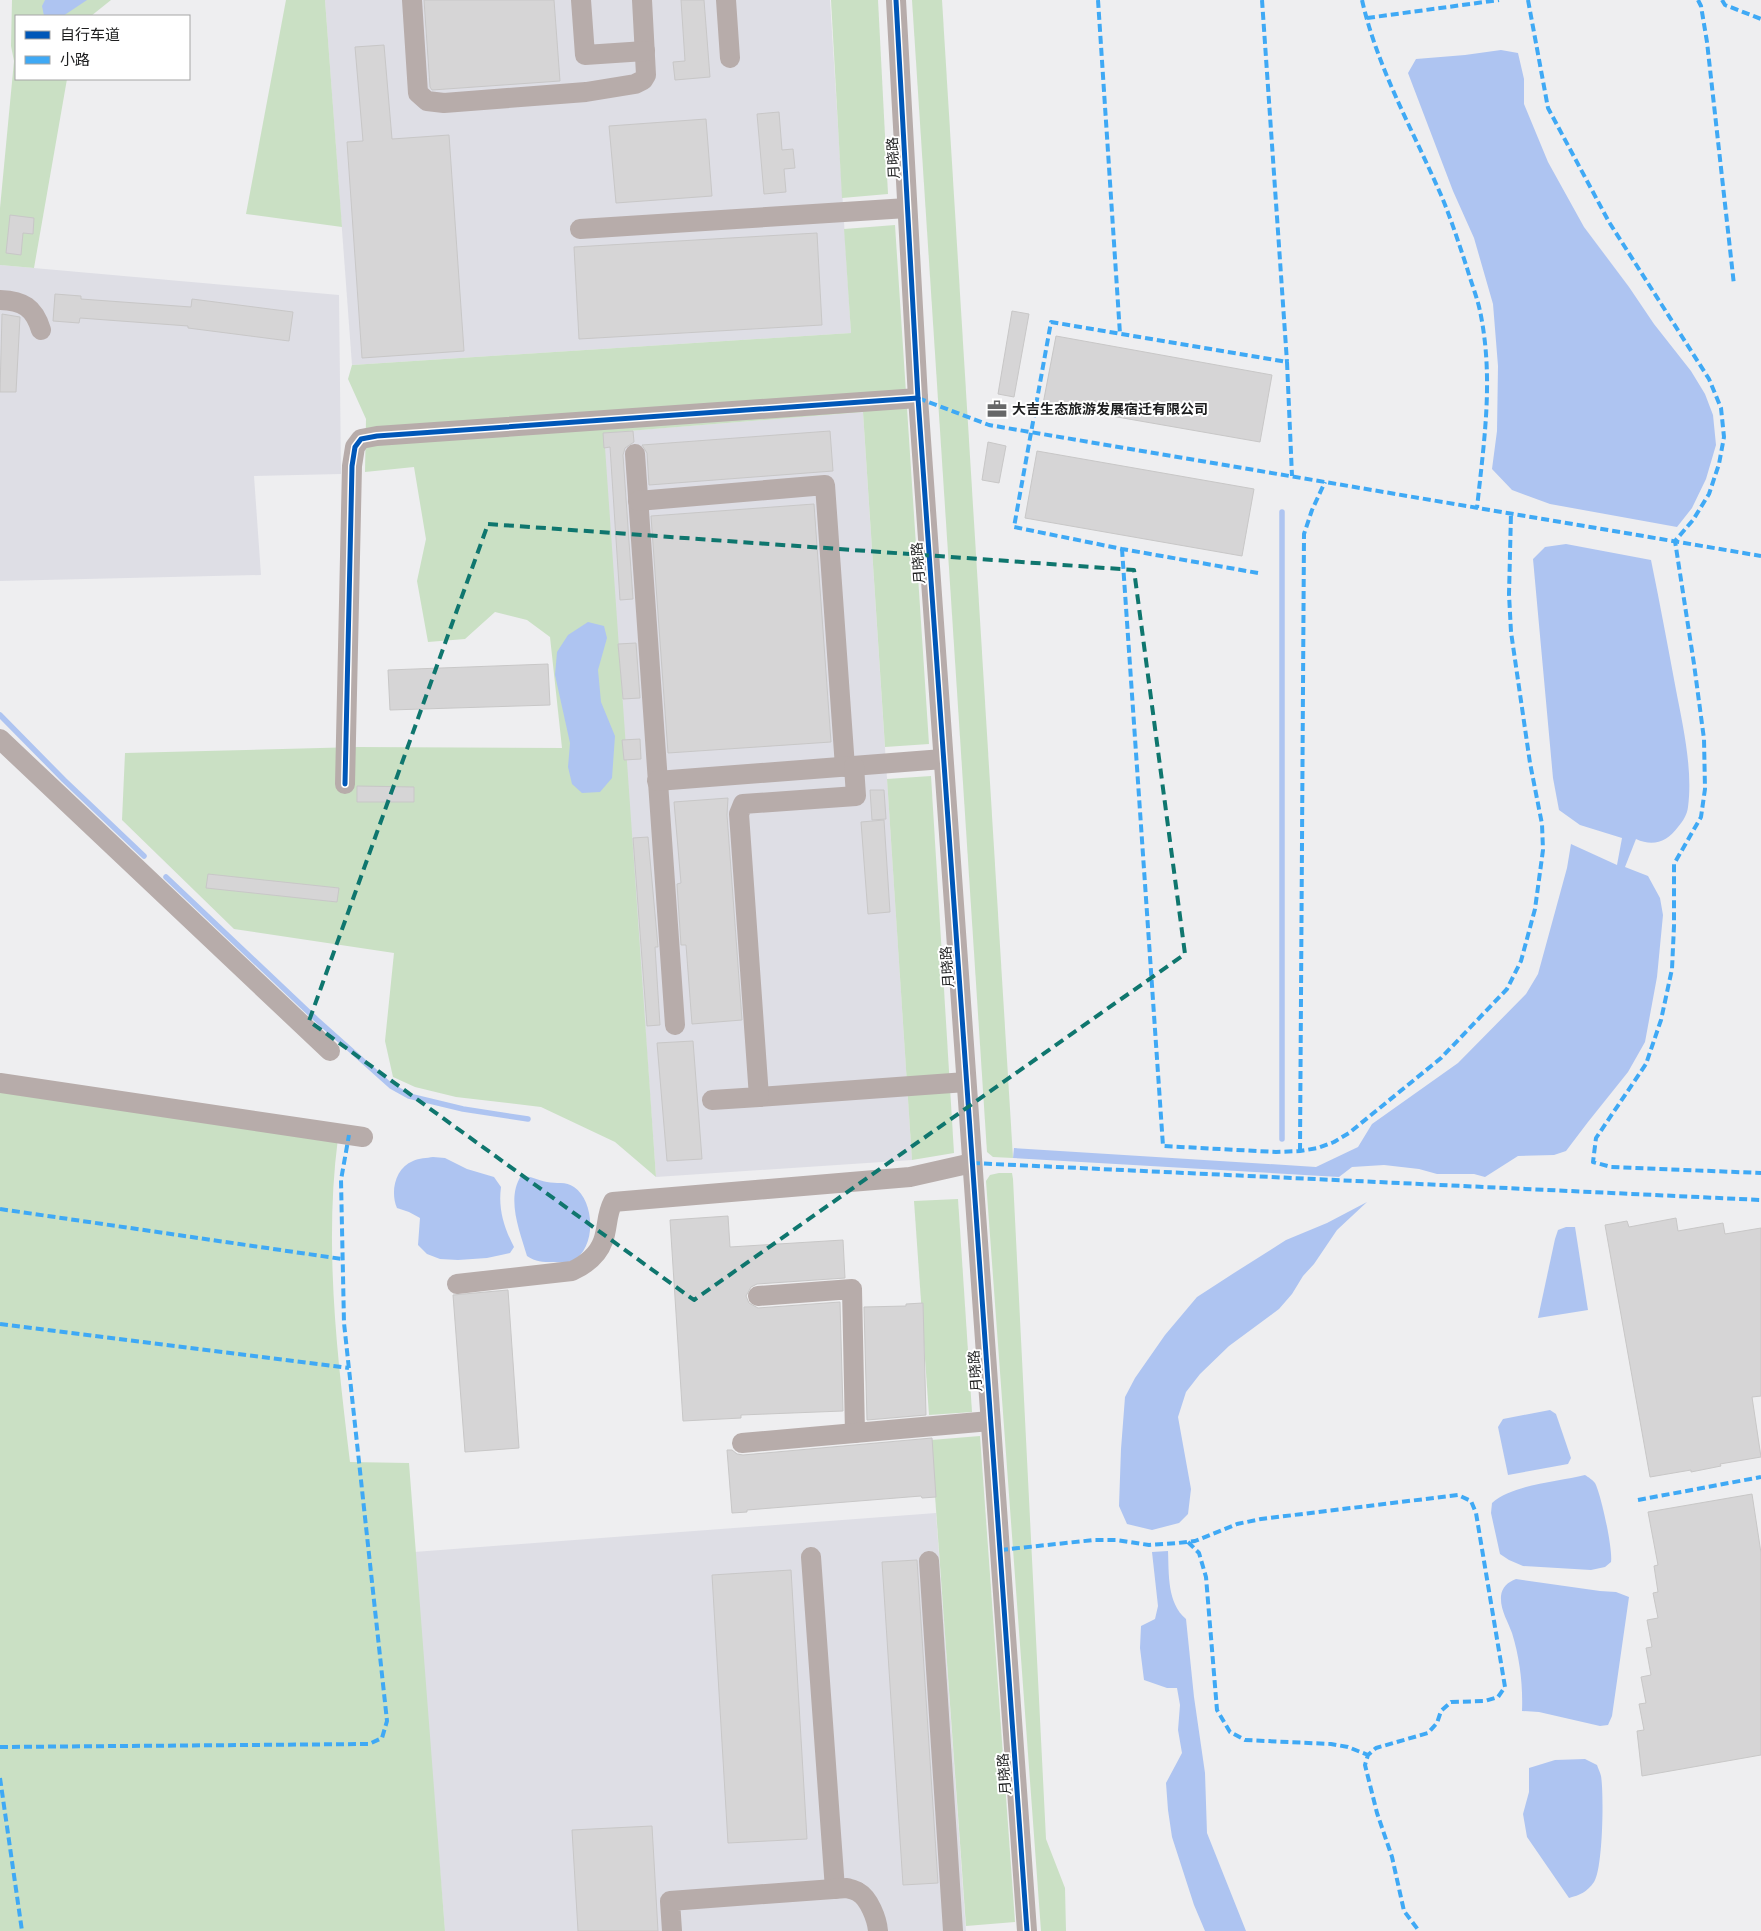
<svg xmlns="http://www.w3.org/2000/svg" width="1761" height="1931" font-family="'IBM Plex Serif','Noto Sans SC',serif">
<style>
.built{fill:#dedee5}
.green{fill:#cae0c4}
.water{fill:#aec4f1}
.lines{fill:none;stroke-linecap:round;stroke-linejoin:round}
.stream{stroke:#aec4f1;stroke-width:5.5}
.building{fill:#d6d5d6;stroke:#c8c7c7}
.minor{stroke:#b7acaa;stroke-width:20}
.quiet{stroke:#3fa9f5;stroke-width:4;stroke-dasharray:8 4;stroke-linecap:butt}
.cycleway-casing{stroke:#fff;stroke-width:8}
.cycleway{stroke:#0057b8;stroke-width:5}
.marked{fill:none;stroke:#0f766e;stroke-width:4;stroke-dasharray:10 6;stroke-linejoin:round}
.labels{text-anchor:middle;stroke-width:4;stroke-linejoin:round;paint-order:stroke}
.street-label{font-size:14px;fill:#1d1e1f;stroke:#fff}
.poi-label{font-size:14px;font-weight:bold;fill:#1d1e1f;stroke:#fff;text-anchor:start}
</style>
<rect width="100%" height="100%" fill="#eeeef0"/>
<!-- built -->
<g class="built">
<polygon points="325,0 830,0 851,333 352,365"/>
<polygon points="0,265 339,295 341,474 254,476 261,575 0,581"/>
<polygon points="863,412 912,1160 656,1177 602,433"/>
<polygon points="936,1513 966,1931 445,1931 414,1552"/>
</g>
<!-- green -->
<g class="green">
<polygon points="12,0 111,0 91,16 16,16 16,79 67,79 34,268 0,265 0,208 14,61 11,46"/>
<polygon points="286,0 325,0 342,227 246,214"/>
<polygon points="831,0 878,0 888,194 842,198"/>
<polygon points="912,0 942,0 1013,1158 993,1157 987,1152"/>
<polygon points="895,225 929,744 885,747 863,412 604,433 656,1177 615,1142 541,1107 456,1097 415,1087 393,1077 385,1041 394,953 234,929 122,820 125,753 358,747 562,748 550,637 527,620 495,612 465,639 428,642 417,581 426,539 414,467 365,472 366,419 348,379 352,365 851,333 844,229"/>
<polygon points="931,776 954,1153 912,1160 887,779"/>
<path d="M0 1088 338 1138C324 1246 337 1354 350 1462L409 1463 445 1931H0Z"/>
<polygon points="999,1173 1012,1173 1013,1179 1046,1839 1065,1888 1066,1931 1041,1931 986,1181 990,1175"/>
<polygon points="958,1199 972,1412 929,1415 914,1201"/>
<polygon points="980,1436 1015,1922 966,1926 931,1440"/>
</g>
<!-- water -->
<g class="water">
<polygon points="45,0 87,0 63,16 44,16 42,6"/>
<polygon points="1501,50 1518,53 1524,79 1524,104 1548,162 1584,227 1629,287 1654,324 1691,371 1705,394 1713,415 1716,445 1706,479 1692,508 1677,527 1550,504 1512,490 1492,469 1497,431 1498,366 1493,304 1474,238 1453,191 1408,73 1416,59 1465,55"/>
<path d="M1566 544 1651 560C1660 604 1668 647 1676 690 1683 726 1693 770 1688 807 1687 815 1683 821 1678 827 1667 842 1653 847 1636 839L1625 867 1648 876 1660 898 1663 915 1657 977 1645 1042 1628 1072 1588 1122 1566 1151 1554 1155 1518 1156 1485 1177 1474 1174H1437L1419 1169 1384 1165 1352 1167 1339 1177 1013 1158 1014 1148 1316 1167 1358 1147 1372 1124 1458 1063 1526 994 1538 974 1567 868 1571 844 1617 865 1622 838 1580 825 1559 810 1553 778 1533 559 1545 547Z"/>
<polygon points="588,622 604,626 607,638 598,670 601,702 615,736 612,778 600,792 582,793 572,784 568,767 570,743 555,675 557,652 568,635"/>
<path d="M433 1157 445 1158 467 1169 494 1177 501 1187C498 1209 504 1228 514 1247L510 1253 501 1255 487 1258 458 1260 440 1259 427 1254 418 1245 420 1218 409 1212 397 1208C390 1192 395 1168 413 1161 419 1158 427 1158 433 1157Z"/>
<path d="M521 1176C531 1176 537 1180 547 1182 556 1184 566 1181 574 1187 595 1201 597 1249 572 1261 567 1263 558 1262 553 1262 542 1262 536 1262 527 1256 520 1232 506 1199 521 1176Z"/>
<polygon points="1367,1202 1337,1230 1314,1264 1303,1276 1292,1294 1279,1309 1229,1346 1200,1374 1186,1392 1178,1417 1191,1489 1188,1514 1179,1523 1152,1530 1127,1524 1119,1506 1121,1449 1125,1397 1135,1378 1165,1335 1197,1297 1234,1273 1286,1240 1327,1223"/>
<polygon points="1566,1227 1575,1227 1588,1310 1538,1318 1555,1239 1558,1230"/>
<polygon points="1550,1410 1556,1414 1571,1458 1568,1464 1508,1475 1498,1427 1503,1419"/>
<path d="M1585 1475C1588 1477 1593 1480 1595 1483 1601 1494 1613 1549 1611 1562L1605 1567 1591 1570 1523 1566 1509 1560 1500 1554 1491 1513 1492 1503C1513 1484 1558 1482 1585 1475Z"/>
<path d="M1168 1551C1169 1574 1167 1603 1186 1619L1194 1697 1205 1773 1207 1833 1246 1931H1205L1194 1905 1172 1837 1168 1810 1166 1783 1182 1753 1178 1730 1180 1705 1177 1688H1167L1144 1680 1140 1648 1141 1626 1155 1619 1158 1606 1152 1552Z"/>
<path d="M1516 1579 1600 1591 1616 1592 1629 1597 1612 1716 1608 1725 1600 1726 1539 1712 1522 1711C1523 1685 1520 1659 1512 1633 1508 1621 1500 1610 1501 1596 1502 1587 1508 1582 1516 1579Z"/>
<path d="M1585 1759 1597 1765C1598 1768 1600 1772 1601 1776 1604 1793 1603 1869 1594 1882 1587 1892 1580 1895 1569 1898L1527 1837 1523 1814 1529 1792V1768L1555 1760Z"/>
</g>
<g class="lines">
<!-- stream -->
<g class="stream">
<polyline points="1282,512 1282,1139"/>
<polyline points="0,715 64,780 144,856"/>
<polyline points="166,877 316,1019 391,1086 409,1096 463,1109 528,1119"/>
</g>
</g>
<!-- building -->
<g class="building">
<polygon points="424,0 554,0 560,81 432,90 430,87"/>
<polygon points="681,0 704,0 710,77 675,80 673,62 685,61"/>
<polygon points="384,45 392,139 449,135 464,351 362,358 347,142 363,141 355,47"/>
<polygon points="779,112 782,150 793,149 795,168 784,169 786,192 764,194 757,114"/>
<polygon points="706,119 712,196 616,203 609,126"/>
<polygon points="10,215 34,218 33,234 23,233 21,255 6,253"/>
<polygon points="817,233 822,325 579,339 574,247"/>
<polygon points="55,294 81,296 81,299 191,307 192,299 293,312 289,341 188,328 188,326 80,318 79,323 53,321"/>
<polygon points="1012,311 1029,314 1014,397 998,394"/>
<polygon points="2,314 20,317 16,392 0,392"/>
<polygon points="1056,336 1272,375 1260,442 1043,404"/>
<polygon points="633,431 634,442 625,448 623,455 633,599 620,600 610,447 604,448 603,433"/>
<polygon points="830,431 833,471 649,485 647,453 642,445"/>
<polygon points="988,442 1006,446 999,483 982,480"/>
<polygon points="1037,451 1254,489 1242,556 1025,518"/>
<polygon points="814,504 831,742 668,753 651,516"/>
<polygon points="636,643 640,698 623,699 618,644"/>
<polygon points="548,664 550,705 390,710 388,670"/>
<polygon points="640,739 641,759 624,760 622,740"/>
<polygon points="357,786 414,787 414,802 357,802"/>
<polygon points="870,790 884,790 886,819 872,820"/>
<polygon points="728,798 727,815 742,1020 692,1024 686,945 681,945 677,884 681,883 674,802"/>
<polygon points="884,820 890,912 868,914 861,822"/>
<polygon points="648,837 658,947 655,947 660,1025 647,1026 633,838"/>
<polygon points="208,874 339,888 337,902 206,888"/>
<polygon points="693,1041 702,1159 667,1161 657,1043"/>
<polygon points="728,1216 730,1247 843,1240 845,1278 757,1284 751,1287 746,1296 749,1303 758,1308 840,1302 843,1411 741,1415 741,1418 683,1421 670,1220"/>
<polygon points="1676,1218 1678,1231 1723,1223 1725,1234 1761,1228 1761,1396 1752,1397 1761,1457 1720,1464 1721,1466 1691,1472 1691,1470 1650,1477 1605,1225 1627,1221 1629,1227"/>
<polygon points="508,1290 519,1448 465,1452 453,1295"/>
<polygon points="923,1303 926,1415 867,1420 864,1307 906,1306 906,1304"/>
<polygon points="932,1438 936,1497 922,1498 921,1496 747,1510 747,1512 732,1513 727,1450 732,1450 737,1454 743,1455"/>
<polygon points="1752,1494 1761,1553 1761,1755 1642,1776 1637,1731 1644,1730 1639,1704 1646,1703 1641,1677 1651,1675 1646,1648 1652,1647 1647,1620 1658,1618 1653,1593 1658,1592 1654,1566 1658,1565 1648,1512"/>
<polygon points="917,1560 938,1883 903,1885 882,1562"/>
<polygon points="791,1570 807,1839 728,1843 712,1575"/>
<polygon points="652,1826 658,1931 578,1931 572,1830"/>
</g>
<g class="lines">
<!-- minor -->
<g class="minor">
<polyline points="412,0 418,93 427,101 444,103 586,92 635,84 643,80 646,75 642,0"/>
<polyline points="581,0 585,55 645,51"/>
<polyline points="726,0 730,58"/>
<polyline points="896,0 918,398 1027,1931"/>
<polyline points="580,229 907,208"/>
<path d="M0 300C23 301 34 307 41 330"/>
<polyline points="635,454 675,1025"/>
<polyline points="638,501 825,485 845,767"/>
<polyline points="0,739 330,1051"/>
<polyline points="657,781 943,759"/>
<polyline points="345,784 352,466 355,447 361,439 377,436 918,398"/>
<polyline points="0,1083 363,1137"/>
<polyline points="759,1097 966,1082"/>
<polyline points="712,1100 759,1097 739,814 743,804 856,796 854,766"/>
<path d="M457 1284 572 1271C585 1265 598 1255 603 1241 608 1228 606 1215 613 1202L910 1177 972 1163"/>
<polyline points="758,1296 852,1289 855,1433"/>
<polyline points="742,1443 990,1421"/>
<polyline points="811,1557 835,1889"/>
<polyline points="929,1561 953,1931"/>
<path d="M672 1931 670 1901 847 1888C850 1889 855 1890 858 1892 869 1898 877 1919 878 1931"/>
</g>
<!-- quiet -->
<g class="quiet">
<polyline points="1098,0 1120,334"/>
<polyline points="1262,0 1287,362"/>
<path d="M1362 0C1377 66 1410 125 1437 186 1449 212 1458 241 1467 268 1471 282 1477 297 1480 311 1494 378 1484 441 1477 508"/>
<polyline points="1528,0 1548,108 1609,222 1709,379 1721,408 1724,437 1719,464 1709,494 1693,520 1675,541 1694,664 1704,739 1705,789 1701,817 1674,864 1674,926 1672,969 1661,1020 1646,1064 1596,1138 1593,1162 1611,1167 1761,1173"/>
<polyline points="1698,0 1701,6 1707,42 1734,285"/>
<polyline points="1722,0 1725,5 1761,19"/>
<polyline points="1367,18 1499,0"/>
<polyline points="918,398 989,425 1761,556"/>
<polyline points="1122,549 1163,1146 1276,1152 1300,1151 1318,1148 1334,1142 1349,1133 1441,1058 1507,989 1521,961 1535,909 1543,850 1542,824 1530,763 1511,632 1509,594 1511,513"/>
<polyline points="1258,573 1122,549 1014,527 1051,322 1287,362 1292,476"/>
<polyline points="1300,1151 1304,534 1312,510 1325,482"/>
<polyline points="972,1163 1761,1200"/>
<polyline points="0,1209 342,1259"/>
<polyline points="0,1324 349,1368"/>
<polyline points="1638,1500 1761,1477"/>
<polyline points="1188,1542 1199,1553 1206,1577 1217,1710 1230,1732 1245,1740 1331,1744 1348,1747 1368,1755"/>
<polyline points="1000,1550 1094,1540 1116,1540 1149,1545 1178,1543 1195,1541 1237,1524 1261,1519 1458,1495 1471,1501 1476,1513 1505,1687 1498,1697 1485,1701 1451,1702 1441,1711 1437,1723 1428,1733 1376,1748 1368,1755 1365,1765 1377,1813 1392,1857 1404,1911 1419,1931"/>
<polyline points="0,1747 369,1744 382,1738 387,1721 344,1323 341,1180 349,1135"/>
<polyline points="0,1778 22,1931"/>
</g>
<defs>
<g id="cycleway">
<polyline points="896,0 918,398 1027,1931"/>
<polyline points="345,784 352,466 355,447 361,439 377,436 918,398"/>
</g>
</defs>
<!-- cycleway casing -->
<use href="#cycleway" class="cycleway-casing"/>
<!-- cycleway -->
<use href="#cycleway" class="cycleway"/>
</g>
<!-- marked area -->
<path class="marked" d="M488 524 1134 570 1185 954 694 1300 309 1021Z"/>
<!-- icons -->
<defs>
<symbol id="office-bare" viewBox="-9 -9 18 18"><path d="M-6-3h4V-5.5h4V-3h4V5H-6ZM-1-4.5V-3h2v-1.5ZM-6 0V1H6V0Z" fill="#666768" stroke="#fff" stroke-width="2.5" paint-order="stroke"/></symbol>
</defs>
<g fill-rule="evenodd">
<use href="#office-bare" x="983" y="395" width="28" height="28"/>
</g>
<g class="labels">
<!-- street labels -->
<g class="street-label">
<text transform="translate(893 158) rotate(-93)" y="5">月晓路</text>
<text transform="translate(918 563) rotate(-94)" y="5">月晓路</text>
<text transform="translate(947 967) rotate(-94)" y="5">月晓路</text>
<text transform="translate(975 1371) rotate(-94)" y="5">月晓路</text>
<text transform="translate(1004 1774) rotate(-94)" y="5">月晓路</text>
</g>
<!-- poi labels -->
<g class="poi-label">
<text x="1012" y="414">大吉生态旅游发展宿迁有限公司</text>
</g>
</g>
<!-- legend -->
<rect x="15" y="15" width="175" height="65" fill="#ffffff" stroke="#a5a5a5"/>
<rect x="25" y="31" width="25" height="8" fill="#0057b8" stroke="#a5a5a5"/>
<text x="60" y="40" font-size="15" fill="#1d1e1f">自行车道</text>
<rect x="25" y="56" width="25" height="8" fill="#3fa9f5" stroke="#a5a5a5"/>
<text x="60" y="65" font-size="15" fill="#1d1e1f">小路</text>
</svg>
